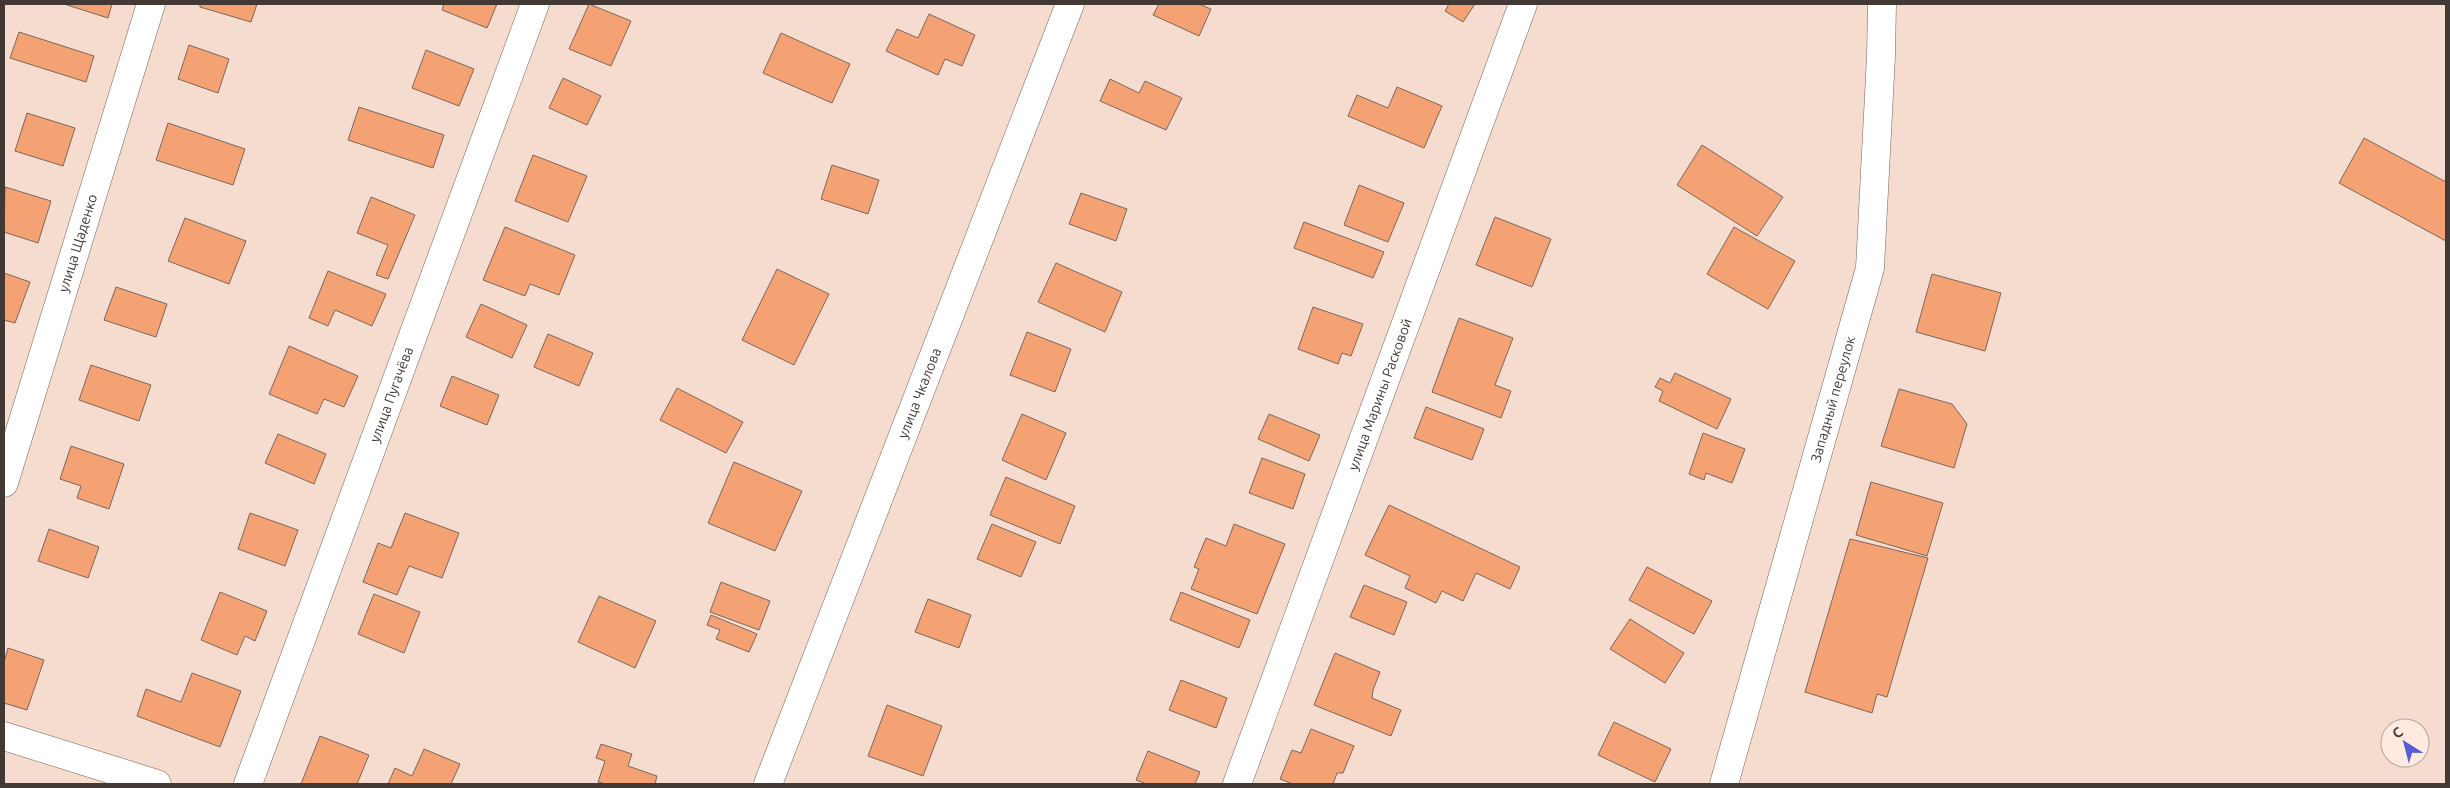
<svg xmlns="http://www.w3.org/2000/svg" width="2450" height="788" font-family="Ubuntu,sans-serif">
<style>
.building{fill:#f4a173;stroke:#7d675b}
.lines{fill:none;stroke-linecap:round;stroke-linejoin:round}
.minor-casing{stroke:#786257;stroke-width:29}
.minor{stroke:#fff;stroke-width:28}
.labels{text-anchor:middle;stroke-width:4;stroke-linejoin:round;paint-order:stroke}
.street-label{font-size:14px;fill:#433934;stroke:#ffeae0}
</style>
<rect width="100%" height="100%" fill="#f5dccf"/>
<!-- building -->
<g class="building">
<polygon points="64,4 112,4 108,18"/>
<polygon points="200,4 257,4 251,22 200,7"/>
<polygon points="444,4 497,4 487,28 442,10"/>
<polygon points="589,4 631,21 611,66 569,49"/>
<polygon points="1159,4 1199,4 1211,9 1199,36 1153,15"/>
<polygon points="1449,4 1475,4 1463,22 1445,11"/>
<polygon points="929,14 975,35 962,66 945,59 938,75 886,51 897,29 918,38"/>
<polygon points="19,32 94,56 86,82 10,58"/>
<polygon points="781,33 850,64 832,103 763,73"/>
<polygon points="189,45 229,59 218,93 178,79"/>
<polygon points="426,50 474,69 459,106 412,88"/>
<polygon points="563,78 601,96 587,125 549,108"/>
<polygon points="1110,79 1139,93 1145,81 1182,98 1166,130 1100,101"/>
<polygon points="1397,87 1442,106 1424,148 1348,116 1357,95 1388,108"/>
<polygon points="359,107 444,135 433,168 348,140"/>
<polygon points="27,113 75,128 63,166 15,151"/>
<polygon points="168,123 245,149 233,185 156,160"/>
<polygon points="2364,138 2446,182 2446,241 2339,183"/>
<polygon points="1702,145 1783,197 1757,236 1677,185"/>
<polygon points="533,155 587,176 568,222 515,201"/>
<polygon points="832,165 879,180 868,214 821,199"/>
<polygon points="1359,185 1404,203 1388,242 1344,225"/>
<polygon points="5,187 51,201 38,243 4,232"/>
<polygon points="1081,193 1127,209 1116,241 1069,224"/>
<polygon points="371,197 415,215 388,279 376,275 388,245 357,233"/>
<polygon points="1495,217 1551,239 1532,287 1476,265"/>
<polygon points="185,218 246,241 229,284 168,261"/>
<polygon points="1304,222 1384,252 1373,278 1294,248"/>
<polygon points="505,227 575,255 559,295 530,284 525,296 483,280"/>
<polygon points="1734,227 1795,261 1768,309 1707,274"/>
<polygon points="1056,263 1122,292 1105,332 1038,302"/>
<polygon points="777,269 829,294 794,365 742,340"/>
<polygon points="328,271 386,294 372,326 335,310 328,326 309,318"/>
<polygon points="4,273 30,282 15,323 4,320"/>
<polygon points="1932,274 2001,293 1985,351 1916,332"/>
<polygon points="116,287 167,304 156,337 104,320"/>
<polygon points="481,304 527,325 512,358 466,337"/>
<polygon points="1313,307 1363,324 1351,356 1342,353 1338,364 1298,349"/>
<polygon points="1459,318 1513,338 1495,385 1511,391 1501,418 1432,392"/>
<polygon points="1027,332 1071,349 1055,392 1010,375"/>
<polygon points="548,334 593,353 579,386 534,367"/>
<polygon points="289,346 358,376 344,407 324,399 317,414 269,394"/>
<polygon points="91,365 151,385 139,421 79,400"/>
<polygon points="1675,373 1731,399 1717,429 1659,401 1663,391 1655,387 1660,378 1670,383"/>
<polygon points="452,376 499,395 487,425 440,406"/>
<polygon points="677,388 743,422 726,453 660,420"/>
<polygon points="1899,389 1952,404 1967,424 1954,468 1881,446"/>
<polygon points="1426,407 1484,429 1472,460 1414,438"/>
<polygon points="1022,414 1066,433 1046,480 1002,460"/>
<polygon points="1269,414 1320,435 1309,461 1258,439"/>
<polygon points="1703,433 1745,449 1732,483 1706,473 1704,480 1689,474"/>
<polygon points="278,434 326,454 314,484 265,463"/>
<polygon points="71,446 124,464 109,509 77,498 81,486 60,479"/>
<polygon points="1262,458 1305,474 1293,509 1249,493"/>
<polygon points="734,462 802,491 775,551 708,523"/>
<polygon points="1006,477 1075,506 1060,544 990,515"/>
<polygon points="1871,482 1943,503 1927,556 1856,535"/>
<polygon points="1389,505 1520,567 1510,589 1476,573 1463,601 1442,591 1436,603 1405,588 1410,576 1365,555"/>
<polygon points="250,513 298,530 285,566 238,549"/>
<polygon points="405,513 459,533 442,578 409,566 397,595 363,582 378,543 391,548"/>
<polygon points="992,524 1036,542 1021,577 977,559"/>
<polygon points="1234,524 1285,544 1257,614 1191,589 1199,569 1194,567 1206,538 1226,546"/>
<polygon points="49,529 99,547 88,578 38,561"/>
<polygon points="1850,539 1928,558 1887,697 1877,694 1872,713 1805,692"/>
<polygon points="1647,567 1712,601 1694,634 1629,600"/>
<polygon points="721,582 770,601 759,630 710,612"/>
<polygon points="1364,585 1407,602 1394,635 1350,617"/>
<polygon points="220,592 267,611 255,641 245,636 237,655 201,640"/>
<polygon points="1181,592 1250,620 1239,648 1170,620"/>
<polygon points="374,594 420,612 404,653 358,634"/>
<polygon points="599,596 656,621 635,668 578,642"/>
<polygon points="928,599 971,615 959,648 915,632"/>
<polygon points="711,615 757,634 749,652 716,639 720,630 707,625"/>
<polygon points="1630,619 1684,653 1665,683 1610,649"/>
<polygon points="8,648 44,660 27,710 4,703 4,662"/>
<polygon points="1335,653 1380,672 1373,690 1372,698 1401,710 1391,736 1314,705"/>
<polygon points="192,673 241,691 220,747 137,716 146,689 181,702"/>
<polygon points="1181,680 1227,698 1216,728 1169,710"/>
<polygon points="887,705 942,726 923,776 868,756"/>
<polygon points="1614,722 1671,749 1655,782 1598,755"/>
<polygon points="1311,729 1354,746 1343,773 1337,773 1333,784 1293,784 1280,779 1292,750 1301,753"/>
<polygon points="320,736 369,755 357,784 301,784"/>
<polygon points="601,744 632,754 628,766 657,776 655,784 606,784 598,782 605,761 596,758"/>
<polygon points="424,749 460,764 451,784 388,784 395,768 412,776"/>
<polygon points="1148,751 1200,772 1195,784 1147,784 1136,780"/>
</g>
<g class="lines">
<defs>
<g id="minor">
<path id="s1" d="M4 483 151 4"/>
<polyline points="4,736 157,784"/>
<path id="s2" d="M248 784 535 4"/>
<path id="s3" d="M768 784 1070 4"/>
<path id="s4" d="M1237 784 1523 4"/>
<path id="s5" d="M1724 784 1870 268 1881 56 1882 4"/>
</g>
</defs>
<!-- minor casing -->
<use href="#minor" class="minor-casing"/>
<!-- minor -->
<use href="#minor" class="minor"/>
</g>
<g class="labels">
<!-- street labels -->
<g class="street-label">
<text dy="5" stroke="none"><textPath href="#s1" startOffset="251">улица Щаденко</textPath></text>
<text dy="5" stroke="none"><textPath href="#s2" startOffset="415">улица Пугачёва</textPath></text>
<text dy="5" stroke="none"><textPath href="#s3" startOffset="419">улица Чкалова</textPath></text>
<text dy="5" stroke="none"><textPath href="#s4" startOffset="415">улица Марины Расковой</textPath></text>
<text dy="5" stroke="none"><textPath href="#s5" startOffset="400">Западный переулок</textPath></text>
</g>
</g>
<!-- border -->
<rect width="2450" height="788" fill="none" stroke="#433934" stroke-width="10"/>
<!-- north arrow -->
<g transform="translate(2405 743) rotate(324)"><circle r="24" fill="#ffeae0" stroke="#b4a39b"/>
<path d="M0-4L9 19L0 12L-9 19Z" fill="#545ed5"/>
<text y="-8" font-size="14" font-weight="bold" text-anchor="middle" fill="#433934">С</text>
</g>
</svg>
